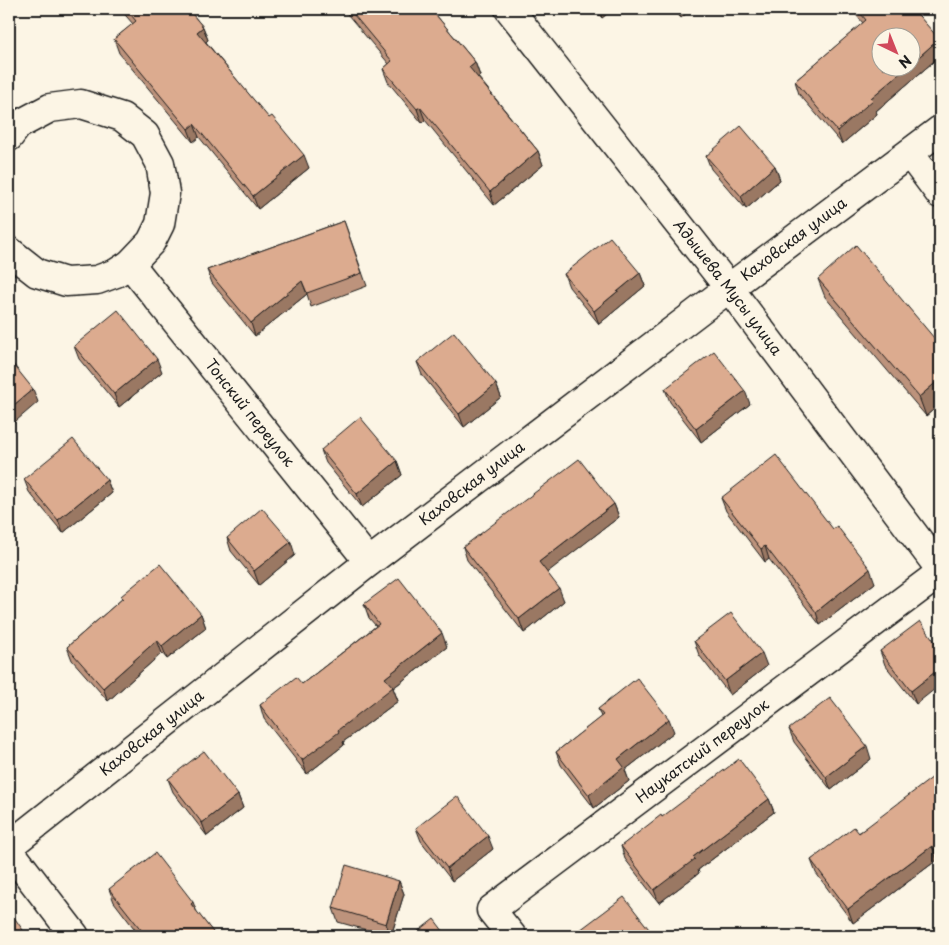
<svg xmlns="http://www.w3.org/2000/svg" width="949" height="945" font-family="'Playpen Sans',sans-serif">
<style>
.lines{fill:none;stroke-linecap:round;stroke-linejoin:round}
.minor-casing{stroke:#1c1c1c;stroke-width:31}
.minor{stroke:#fcf5e5;stroke-width:28}
.wall{fill:#bd937b;stroke:#1c1c1c}
.shaded-wall{fill:#9a7864;stroke:#1c1c1c}
.building{fill:#dcab8f;stroke:#1c1c1c}
.labels{text-anchor:middle;stroke-width:4;stroke-linejoin:round;paint-order:stroke}
.street-label{font-size:15px;fill:#1c1c1c;stroke:#fcf5e5}
</style>
<rect width="100%" height="100%" fill="#fcf5e5"/>
<filter id="ink" filterUnits="userSpaceOnUse"><feTurbulence type="fractalNoise" baseFrequency=".02" numOctaves="2"/><feDisplacementMap in="SourceGraphic" scale="10" xChannelSelector="R" yChannelSelector="G"/><feConvolveMatrix kernelMatrix="1 2 1 2 8 2 1 2 1" color-interpolation-filters="sRGB"/></filter>
<g filter="url(#ink)">
<g class="lines">
<defs>
<g id="minor">
<path id="s1" d="M509 9 729 288 940 569"/>
<polyline points="9,137 18,125 50,108 81,104 122,117 145,135 160,163 165,193 160,224 151,242 130,264 116,273 97,280 66,282 37,273 9,251"/>
<polyline points="910,154 940,194"/>
<path id="s2" d="M130 264 369 562"/>
<path id="s3" d="M9 846 369 562 729 288 940 130"/>
<polyline points="9,850 75,936"/>
<path id="s4" d="M512 936 491 910 940 573"/>
</g>
</defs>
<!-- minor casing -->
<use href="#minor" class="minor-casing"/>
<!-- minor -->
<use href="#minor" class="minor"/>
</g>
<!-- wall -->
<g class="wall">
<polygon points="120,9 188,9 203,27 208,40 206,42 309,168 258,209 199,137 193,142 119,53 114,39 133,24"/>
<polygon points="343,9 431,9 475,62 480,76 478,77 538,151 543,165 494,205 425,120 422,123 388,82 383,69 389,64"/>
<polygon points="594,9 613,9 602,18"/>
<polygon points="673,9 691,9 681,18"/>
<polygon points="851,9 913,9 940,42 940,56 876,111 877,114 842,144 799,94 795,81 863,23"/>
<polygon points="706,156 775,166 780,180 746,209 711,169"/>
<polygon points="344,221 367,286 311,307 307,294 255,336 212,283 207,270"/>
<polygon points="640,273 645,286 599,324 569,287 564,274"/>
<polygon points="818,279 940,345 940,404 926,416 825,297"/>
<polygon points="74,346 162,372 119,407 79,359"/>
<polygon points="417,362 496,384 501,397 464,427 422,375"/>
<polygon points="665,389 750,404 701,442 670,402"/>
<polygon points="321,450 397,461 402,475 362,507 326,463"/>
<polygon points="24,479 107,480 112,493 63,533 29,492"/>
<polygon points="721,498 833,529 875,583 820,625 769,559 765,562 726,511"/>
<polygon points="614,504 619,517 547,572 564,601 524,633 467,560 463,547"/>
<polygon points="227,538 295,555 259,585 231,551"/>
<polygon points="121,596 201,614 206,628 167,659 162,653 108,701 72,660 67,647 122,599"/>
<polygon points="364,604 447,647 393,688 398,701 343,742 344,745 307,774 264,719 260,705 302,684 376,626 369,618"/>
<polygon points="694,641 767,666 730,695 699,655"/>
<polygon points="940,649 916,704 885,665 880,651"/>
<polygon points="598,709 674,732 625,770 629,781 594,808 561,765 556,752 601,717"/>
<polygon points="789,729 871,759 831,790 794,742"/>
<polygon points="168,779 238,795 243,808 207,836 173,792"/>
<polygon points="940,786 940,865 937,860 853,923 816,873 811,860"/>
<polygon points="769,799 774,812 698,870 699,873 659,903 625,859 621,846 662,817"/>
<polygon points="416,828 493,849 452,881 421,841"/>
<polygon points="399,881 404,894 391,936 388,936 338,922 333,908"/>
<polygon points="109,889 196,911 216,936 140,936 114,902"/>
</g>
<!-- shaded-wall -->
<g class="shaded-wall">
<polygon points="599,9 613,9 602,18"/>
<polygon points="677,9 691,9 681,18"/>
<polygon points="203,27 208,40 202,45 197,32"/>
<polygon points="939,39 940,42 940,56 876,111 877,114 842,144 837,131 871,98 906,68 912,68 912,63"/>
<polygon points="475,62 480,76 474,80 469,67"/>
<polygon points="420,107 425,120 422,123 417,109"/>
<polygon points="194,124 199,137 193,142 188,129"/>
<polygon points="538,151 543,165 494,205 490,192"/>
<polygon points="304,155 309,168 258,209 253,196"/>
<polygon points="775,166 780,180 746,209 741,196"/>
<polygon points="640,273 645,286 599,324 594,311"/>
<polygon points="302,281 307,294 255,336 251,323"/>
<polygon points="157,359 162,372 119,407 114,394"/>
<polygon points="940,379 940,404 926,416 919,397"/>
<polygon points="496,384 501,397 464,427 459,414"/>
<polygon points="33,389 38,402 9,427 9,409"/>
<polygon points="745,391 750,404 701,442 696,429"/>
<polygon points="397,461 402,475 362,507 357,494"/>
<polygon points="107,480 112,493 63,533 58,520"/>
<polygon points="614,504 619,517 544,575 539,562"/>
<polygon points="291,542 295,555 259,585 254,571"/>
<polygon points="765,546 769,559 765,562 761,549"/>
<polygon points="870,569 875,583 820,625 816,612"/>
<polygon points="559,588 564,601 524,633 519,619"/>
<polygon points="201,614 206,628 167,659 162,646"/>
<polygon points="442,633 447,647 393,688 398,701 343,742 344,745 307,774 302,760 338,730 385,678"/>
<polygon points="157,640 162,653 108,701 103,688"/>
<polygon points="762,653 767,666 730,695 725,681"/>
<polygon points="940,668 940,685 916,704 911,691"/>
<polygon points="669,719 674,732 625,770 629,781 594,808 589,795 618,759"/>
<polygon points="867,746 871,759 831,790 826,777"/>
<polygon points="238,795 243,808 207,836 202,823"/>
<polygon points="769,799 774,812 698,870 699,873 659,903 654,890 693,857"/>
<polygon points="488,836 493,849 452,881 447,868"/>
<polygon points="932,846 937,860 853,923 848,909"/>
<polygon points="399,881 404,894 391,936 386,924"/>
<polygon points="193,902 198,915 191,904"/>
</g>
<!-- building -->
<g class="building">
<polygon points="126,9 188,9 203,27 197,32 269,118 272,116 304,155 253,196 194,124 188,129 114,39 136,21"/>
<polygon points="349,9 431,9 475,62 469,67 538,151 490,192 420,107 417,109 383,69 392,61"/>
<polygon points="857,9 913,9 939,39 912,63 912,38 882,38 882,68 906,68 871,98 873,100 837,131 795,81 866,20"/>
<polygon points="741,126 775,166 741,196 706,156"/>
<polygon points="344,221 362,273 307,293 302,281 251,323 207,270"/>
<polygon points="610,237 640,273 594,311 564,274"/>
<polygon points="856,245 940,345 940,379 919,397 818,279"/>
<polygon points="118,310 157,359 114,394 74,346"/>
<polygon points="454,332 496,384 459,414 417,362"/>
<polygon points="714,351 745,391 696,429 665,389"/>
<polygon points="9,359 33,389 9,409"/>
<polygon points="360,417 397,461 357,494 321,450"/>
<polygon points="73,439 107,480 58,520 24,479"/>
<polygon points="776,455 833,529 837,526 870,569 816,612 765,546 761,549 721,498"/>
<polygon points="579,459 614,504 539,562 559,588 519,619 463,547"/>
<polygon points="262,508 291,542 254,571 227,538"/>
<polygon points="160,564 201,614 162,646 157,640 103,688 67,647 123,598 121,596"/>
<polygon points="399,578 442,633 385,678 393,687 338,730 339,732 302,760 260,705 296,677 302,684 379,624 364,604"/>
<polygon points="731,613 762,653 725,681 694,641"/>
<polygon points="920,621 940,649 940,668 911,691 880,651"/>
<polygon points="637,678 669,719 618,759 624,767 589,795 556,752 603,715 598,709"/>
<polygon points="830,698 867,746 826,777 789,729"/>
<polygon points="204,751 238,795 202,823 168,779"/>
<polygon points="739,759 769,799 693,857 695,859 654,890 621,846 661,815 662,817"/>
<polygon points="933,777 940,786 940,855 939,856 932,846 848,909 811,860 854,827 859,833"/>
<polygon points="457,796 488,836 447,868 416,828"/>
<polygon points="155,853 193,902 191,904 216,936 146,936 109,889"/>
<polygon points="346,865 399,881 386,924 333,908"/>
<polygon points="624,897 652,933 648,936 578,936 576,933"/>
<polygon points="9,910 27,936 9,936"/>
<polygon points="434,919 447,936 412,936"/>
</g>
</g>
<g class="labels">
<!-- street labels -->
<g class="street-label">
<text dy="5" stroke="none"><textPath href="#s3" startOffset="992">Каховская улица</textPath></text>
<text dy="5" stroke="none"><textPath href="#s1" startOffset="354">Адышева Мусы улица</textPath></text>
<text dy="5" stroke="none"><textPath href="#s2" startOffset="191">Тонский переулок</textPath></text>
<text dy="5" stroke="none"><textPath href="#s3" startOffset="588">Каховская улица</textPath></text>
<text dy="5" stroke="none"><textPath href="#s3" startOffset="182">Каховская улица</textPath></text>
<text dy="5" stroke="none"><textPath href="#s4" startOffset="298">Наукатский переулок</textPath></text>
</g>
</g>
<!-- margin -->
<rect width="949" height="945" fill="none" stroke="#fcf5e5" stroke-width="30"/>
<rect x="15" y="15" width="919" height="915" fill="none" stroke="#1c1c1c" stroke-width="2" filter="url(#ink)"/>
<!-- north arrow -->
<g transform="translate(896 52) rotate(137)"><circle r="24" fill="#fcf5e5" stroke="#a29e95"/>
<path d="M0-4L9 19L0 12L-9 19Z" fill="#d1495b"/>
<text y="-8" font-size="14" font-weight="bold" text-anchor="middle" fill="#1c1c1c">N</text>
</g>
</svg>
